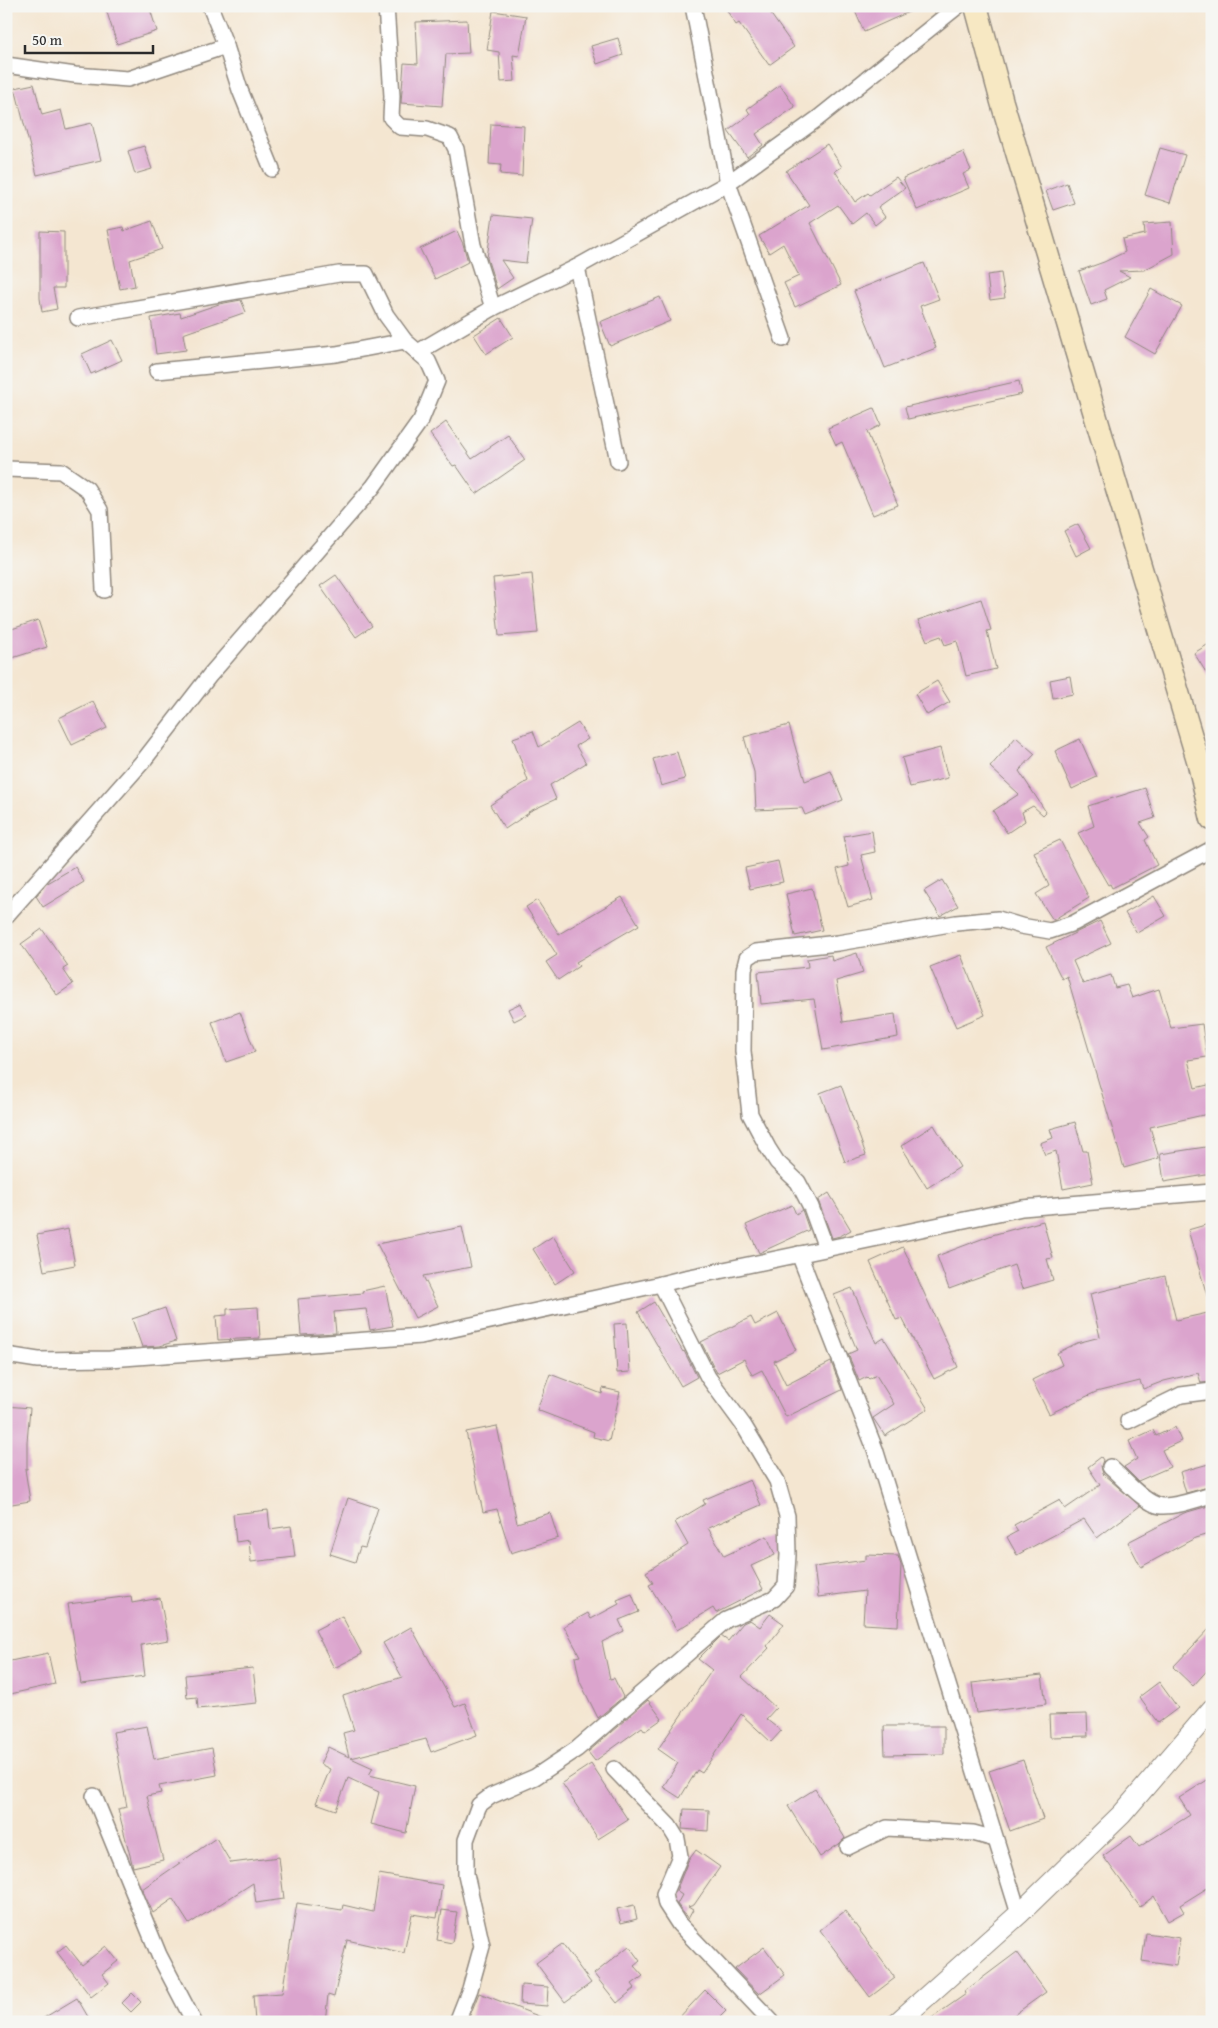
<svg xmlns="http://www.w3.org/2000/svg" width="1218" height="2028" font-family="'Gentium Book Plus',serif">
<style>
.building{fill:#dba4cd}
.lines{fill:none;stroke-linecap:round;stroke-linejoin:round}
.minor-casing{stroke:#90887e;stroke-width:18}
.tertiary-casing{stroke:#90887e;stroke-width:22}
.secondary-casing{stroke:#90887e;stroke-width:25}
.minor{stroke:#fff;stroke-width:15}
.tertiary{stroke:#fff;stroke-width:20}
.secondary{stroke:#f7e8c3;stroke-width:22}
</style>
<rect width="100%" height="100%" fill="#f6f6f2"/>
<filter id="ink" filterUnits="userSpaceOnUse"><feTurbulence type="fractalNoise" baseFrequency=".02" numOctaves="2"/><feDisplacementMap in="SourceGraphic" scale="10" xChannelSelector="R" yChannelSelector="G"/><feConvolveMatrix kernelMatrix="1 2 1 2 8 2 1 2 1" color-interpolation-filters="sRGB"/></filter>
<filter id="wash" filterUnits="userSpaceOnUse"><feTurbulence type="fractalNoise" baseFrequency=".0096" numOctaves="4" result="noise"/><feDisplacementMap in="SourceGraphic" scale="20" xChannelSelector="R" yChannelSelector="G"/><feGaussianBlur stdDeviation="1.12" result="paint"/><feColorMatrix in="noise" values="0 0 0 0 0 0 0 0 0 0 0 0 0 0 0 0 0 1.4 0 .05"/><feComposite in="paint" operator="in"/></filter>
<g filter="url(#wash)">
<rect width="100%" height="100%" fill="#f4e6d1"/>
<g id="blocks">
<!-- building -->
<g class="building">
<polygon points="105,6 149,6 157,31 117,44"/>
<polygon points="724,6 765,6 794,47 769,65 739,23 736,25"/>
<polygon points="853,6 922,6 864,32"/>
<polygon points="493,11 526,16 519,56 513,55 515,81 501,82 499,52 487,50"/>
<polygon points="467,20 469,53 446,54 442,106 401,103 404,63 418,64 416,22"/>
<polygon points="618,38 623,55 597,64 591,46"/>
<polygon points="34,84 42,115 61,110 66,129 92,123 101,160 37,175 15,88"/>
<polygon points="780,85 795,107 756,134 763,145 747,157 728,131 750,114 747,109"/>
<polygon points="491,124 524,126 522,176 500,174 501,165 489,164"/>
<polygon points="827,144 842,167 835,171 855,202 868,193 870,195 896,177 905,188 878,207 885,217 875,225 866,213 852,224 838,205 810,223 841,285 795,307 784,283 799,276 783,244 769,253 759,236 809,205 786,171"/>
<polygon points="144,146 152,169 135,174 128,151"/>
<polygon points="1160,148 1185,155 1170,203 1145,195"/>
<polygon points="963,152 971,170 963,174 969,188 917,210 903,178"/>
<polygon points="1067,183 1074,203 1053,210 1046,191"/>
<polygon points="493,215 532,219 526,263 501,260 513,278 497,289 487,258"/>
<polygon points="152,221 162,249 130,260 135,286 120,289 108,230 123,227 124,231"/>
<polygon points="1172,222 1174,254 1144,270 1119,271 1130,277 1104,290 1107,299 1091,305 1079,271 1104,262 1125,252 1122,239 1145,234 1144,224"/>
<polygon points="40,231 64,232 64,288 53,288 57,309 42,312 40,298"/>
<polygon points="457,231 463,244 468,262 435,279 420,249"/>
<polygon points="924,263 939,299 920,306 936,348 885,368 854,291"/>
<polygon points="1001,273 1005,298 990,300 987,275"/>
<polygon points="1151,289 1182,306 1155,354 1125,337"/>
<polygon points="660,297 670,321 610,346 600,322"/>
<polygon points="241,300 246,312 183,334 186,350 156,354 151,318 180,313 181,317 219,304"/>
<polygon points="501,318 513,337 486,354 474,335"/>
<polygon points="112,340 122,360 91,374 82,354"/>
<polygon points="1019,381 1022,394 908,419 905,407"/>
<polygon points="874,408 881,425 867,432 898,505 873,515 842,442 836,445 828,428"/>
<polygon points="446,422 472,459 508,435 525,460 476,494 456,465 453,466 430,434"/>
<polygon points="1078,524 1091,548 1076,556 1064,531"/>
<polygon points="532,574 538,633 499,636 493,578"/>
<polygon points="336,575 372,626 356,637 320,586"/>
<polygon points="981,599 991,630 987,631 996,669 966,676 957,641 945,645 941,636 927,641 918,620"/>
<polygon points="38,620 47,647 6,660 6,631"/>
<polygon points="1212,642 1212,682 1194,653"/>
<polygon points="1070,676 1073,694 1053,698 1050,680"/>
<polygon points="937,681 950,702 927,715 915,694"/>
<polygon points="93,701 107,728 72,745 59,718"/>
<polygon points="578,723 588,739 576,746 586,763 550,785 556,799 528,812 529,813 505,829 490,805 528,781 513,738 533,731 539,747"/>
<polygon points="789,725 805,781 831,771 843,800 805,815 802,808 756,810 754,772 744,737"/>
<polygon points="1016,737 1035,754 1019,771 1046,812 1043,815 1033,806 1022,812 1025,821 1007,833 993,811 1019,794 990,767"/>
<polygon points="1080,739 1097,777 1072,789 1055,751"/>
<polygon points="940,748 948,778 910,787 902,758"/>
<polygon points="677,752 685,779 661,786 653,759"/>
<polygon points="1145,788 1155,818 1140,823 1149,837 1145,840 1157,865 1112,888 1110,884 1108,885 1078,833 1094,826 1088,806"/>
<polygon points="872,831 875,852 861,855 873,900 848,907 837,869 849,866 844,836"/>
<polygon points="1060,840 1089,898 1053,920 1036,894 1049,886 1034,852"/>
<polygon points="778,861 783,882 750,889 745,868"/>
<polygon points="75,867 84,882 43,907 36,896 46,884"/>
<polygon points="942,880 958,906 940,916 924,891"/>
<polygon points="812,888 822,930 795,936 786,894"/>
<polygon points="1154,896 1166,916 1137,933 1125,913"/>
<polygon points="622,897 639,925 576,962 579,966 558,980 546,962 557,955 526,907 537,900 559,934"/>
<polygon points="1100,921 1111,943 1073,961 1083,984 1111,975 1115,988 1127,985 1132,998 1159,989 1171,1028 1202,1024 1207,1057 1188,1060 1195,1088 1208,1085 1212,1103 1212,1113 1150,1127 1159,1158 1124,1168 1067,976 1062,979 1046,947"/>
<polygon points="42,929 68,966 63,969 73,984 57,995 21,944"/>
<polygon points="857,953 863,973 836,981 843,1022 895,1014 898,1037 823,1050 814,999 761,1004 758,972 808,967 807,959 831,955 832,961"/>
<polygon points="961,955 985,1015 956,1027 930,967"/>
<polygon points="521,1003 526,1015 514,1021 508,1009"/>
<polygon points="240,1012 255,1052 226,1062 212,1022"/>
<polygon points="841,1085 866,1155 845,1162 820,1093"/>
<polygon points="1075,1122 1083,1151 1087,1151 1093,1183 1063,1189 1056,1151 1045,1155 1040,1143 1053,1138 1050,1129"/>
<polygon points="934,1125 960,1167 927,1188 901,1146"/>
<polygon points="1212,1146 1212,1174 1164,1182 1160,1154"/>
<polygon points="829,1193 851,1230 840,1236 832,1238 818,1200"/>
<polygon points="792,1205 796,1214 802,1210 809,1230 759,1253 746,1225"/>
<polygon points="1043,1221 1053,1258 1047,1259 1053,1280 1022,1289 1014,1265 949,1289 937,1256 992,1235"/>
<polygon points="1212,1223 1212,1298 1208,1299 1188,1230"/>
<polygon points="462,1227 471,1267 423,1276 438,1306 415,1318 377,1244"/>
<polygon points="68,1229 75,1265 44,1271 37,1235"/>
<polygon points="553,1236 575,1271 555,1284 533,1249"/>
<polygon points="903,1247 958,1367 934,1379 902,1318 896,1320 870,1262"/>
<polygon points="1165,1276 1176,1320 1212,1312 1212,1382 1201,1383 1198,1373 1164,1381 1143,1389 1140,1381 1096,1392 1049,1414 1032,1380 1062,1365 1057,1353 1077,1343 1100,1337 1090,1294"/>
<polygon points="385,1286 393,1326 370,1330 366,1309 334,1312 336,1333 301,1335 298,1299 363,1293 362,1291"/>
<polygon points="852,1288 876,1343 884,1338 928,1409 885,1436 873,1418 894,1404 876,1375 869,1379 867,1377 859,1381 848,1354 857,1350 834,1295"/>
<polygon points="654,1302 683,1352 684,1351 697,1377 681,1386 638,1312"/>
<polygon points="258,1307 260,1338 218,1340 216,1316 227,1315 227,1309"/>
<polygon points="165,1308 176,1341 160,1346 142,1347 132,1319"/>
<polygon points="778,1313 796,1350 774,1361 786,1385 831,1362 842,1390 786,1417 762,1370 752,1375 744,1359 717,1373 701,1342 751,1317 755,1325"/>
<polygon points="627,1323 630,1372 617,1373 614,1324"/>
<polygon points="550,1374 602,1394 603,1388 620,1392 609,1441 593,1437 594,1432 537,1410"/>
<polygon points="6,1406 30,1408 27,1442 27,1469 25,1469 30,1501 6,1505"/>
<polygon points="497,1426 517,1523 550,1513 558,1538 511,1553 497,1509 483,1512 466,1432"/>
<polygon points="1175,1427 1181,1441 1162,1450 1170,1467 1138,1481 1124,1467 1137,1459 1129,1441 1153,1430 1156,1436"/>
<polygon points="1101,1457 1103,1460 1101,1466 1103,1474 1140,1506 1097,1538 1084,1519 1017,1555 1007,1537 1018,1531 1014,1525 1060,1500 1065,1509 1100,1485 1088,1467"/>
<polygon points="1212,1463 1212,1486 1186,1493 1180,1472"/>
<polygon points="750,1480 761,1505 708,1528 724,1556 767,1536 775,1555 751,1566 763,1589 716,1613 713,1608 677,1630 649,1585 653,1583 646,1572 688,1545 675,1522 705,1504 703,1500"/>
<polygon points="348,1498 378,1508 365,1548 360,1547 355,1562 330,1554"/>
<polygon points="1212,1505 1212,1533 1195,1538 1141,1567 1128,1542 1184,1513"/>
<polygon points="268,1510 270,1529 291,1526 295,1557 251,1562 249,1540 236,1542 233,1514"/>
<polygon points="866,1555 898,1556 901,1565 898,1626 863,1624 865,1591 818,1597 814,1567 866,1560"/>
<polygon points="632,1594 639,1612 619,1620 624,1631 602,1642 610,1679 614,1678 623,1697 598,1718 580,1682 575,1657 580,1656 564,1626 588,1613 591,1619 619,1604 617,1600"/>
<polygon points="131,1596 132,1603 160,1598 168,1640 141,1645 145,1676 81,1684 68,1604"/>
<polygon points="770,1614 784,1624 767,1646 769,1648 742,1677 776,1708 766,1719 781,1731 771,1742 741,1714 702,1773 697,1770 680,1798 663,1787 678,1763 658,1749 712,1670 698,1659 721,1636 728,1641 743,1623 750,1620 760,1627"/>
<polygon points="342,1616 362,1654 334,1668 315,1630"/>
<polygon points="1212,1626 1212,1665 1193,1686 1173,1667"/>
<polygon points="411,1627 455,1707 465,1703 477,1735 431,1752 426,1739 351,1758 373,1768 369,1775 415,1786 406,1833 371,1824 379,1792 348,1778 336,1810 316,1803 330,1769 320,1764 328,1747 349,1757 343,1733 354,1730 343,1696 402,1677 383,1643"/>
<polygon points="48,1653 55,1684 6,1695 6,1662"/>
<polygon points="253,1668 257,1703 198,1709 197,1697 187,1698 185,1675"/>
<polygon points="1042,1675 1046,1704 976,1713 972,1683"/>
<polygon points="1159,1682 1178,1708 1158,1723 1139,1697"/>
<polygon points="648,1700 662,1719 645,1731 642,1727 595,1761 588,1752"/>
<polygon points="1087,1714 1088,1736 1050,1737 1049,1715"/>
<polygon points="147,1726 154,1759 212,1748 217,1775 159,1786 161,1793 147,1796 163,1860 133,1867 118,1809 127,1807 113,1732"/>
<polygon points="884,1726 944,1726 944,1754 885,1755"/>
<polygon points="1023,1760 1043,1819 1010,1831 989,1771"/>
<polygon points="591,1764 628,1820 598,1839 562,1783"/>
<polygon points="1212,1777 1212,1885 1180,1905 1184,1912 1168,1921 1154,1896 1140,1907 1103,1856 1131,1836 1139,1847 1190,1815 1179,1798"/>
<polygon points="815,1789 845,1838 839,1844 820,1857 788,1806"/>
<polygon points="684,1809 709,1810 708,1831 682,1829"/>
<polygon points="216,1838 231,1863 279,1857 284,1899 256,1903 253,1883 189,1924 173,1899 153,1913 142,1889"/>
<polygon points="696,1850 720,1867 694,1905 688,1907 693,1910 688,1919 677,1904 682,1895 676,1891 688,1861"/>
<polygon points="379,1874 442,1885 437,1918 412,1914 404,1953 347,1940 334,1997 328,1995 325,2022 307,2022 308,2020 255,2022 253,1995 282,1993 297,1903 342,1910 343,1905 373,1912"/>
<polygon points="634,1905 637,1919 621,1923 617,1909"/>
<polygon points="442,1910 457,1912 452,1943 437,1940"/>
<polygon points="845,1911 895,1978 870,1997 820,1930"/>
<polygon points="1146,1933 1180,1938 1176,1966 1142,1961"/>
<polygon points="562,1944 591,1983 565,2002 536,1963"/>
<polygon points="66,1945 82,1965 106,1946 118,1961 102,1974 109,1983 91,1997 57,1952"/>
<polygon points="629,1946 640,1961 634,1966 643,1976 632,1984 635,1988 617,2003 594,1974"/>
<polygon points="764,1947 785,1975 759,1994 735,1969"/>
<polygon points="1017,1952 1046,1992 1004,2022 986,2022 983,2016 975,2022 926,2022 966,1994 965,1991"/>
<polygon points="521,1985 548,1987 547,2006 520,2004"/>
<polygon points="705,1990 726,2011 715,2022 675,2022"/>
<polygon points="132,1993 141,2002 131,2012 122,2003"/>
<polygon points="479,1993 551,2021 551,2022 474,2022 468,2020"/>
<polygon points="77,1998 91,2022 37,2022"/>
</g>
</g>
</g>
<g filter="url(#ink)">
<use href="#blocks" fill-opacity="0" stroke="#90887e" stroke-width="1"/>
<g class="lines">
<defs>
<g id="minor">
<polyline points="210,6 226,46"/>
<polyline points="386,6 392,96 391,118 400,127 427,129 450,137 456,149 473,245 493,308"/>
<polyline points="693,6 728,183 783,339"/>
<polyline points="6,65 75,75 128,79 226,46 240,90 272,169"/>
<polyline points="577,267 618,461"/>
<polyline points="418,352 493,308 577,267 728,183 817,119 958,6"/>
<polyline points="157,371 336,354 405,341"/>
<polyline points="6,469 61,471 87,489 100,510 104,590"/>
<polyline points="6,916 144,760 210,675 373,487 421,420 437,381 428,361 405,341 386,315 366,274 339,274 78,318"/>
<polyline points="826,1248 811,1207 798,1182 777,1162 768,1148 750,1114 743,1051 744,970 747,958 756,952 838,943 956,923 998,919 1021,926 1050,931 1074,923 1212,849"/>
<polyline points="799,1254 875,1449 1019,1914"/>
<polyline points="6,1355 38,1360 110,1359 421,1336 661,1284"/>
<polyline points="1128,1421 1181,1395 1212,1391"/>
<path d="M1110 1467C1123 1478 1145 1504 1161 1506 1177 1507 1196 1499 1212 1495"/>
<polyline points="614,1769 669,1826 677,1839 680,1856 664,1894 666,1904 679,1924 772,2022"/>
<polyline points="94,1796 159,1955 194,2022"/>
<polyline points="848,1847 887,1828 973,1833 995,1839"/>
<polyline points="457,2022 470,1989 482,1946 466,1874 466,1840 479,1805 491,1796 535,1777 577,1749 726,1620 774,1599 786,1586 788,1555 787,1516 777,1481 744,1426 708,1377 661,1284 685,1278 1022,1208 1212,1192"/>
</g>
<polyline id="tertiary" points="898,2022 1019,1914 1122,1814 1212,1709"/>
<polyline id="secondary" points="976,6 1002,102 1198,760 1212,819"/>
</defs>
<!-- minor casing -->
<use href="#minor" class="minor-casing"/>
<!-- tertiary casing -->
<use href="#tertiary" class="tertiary-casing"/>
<!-- secondary casing -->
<use href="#secondary" class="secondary-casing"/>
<!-- minor -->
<use href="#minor" class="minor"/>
<!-- tertiary -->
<use href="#tertiary" class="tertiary"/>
<!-- secondary -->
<use href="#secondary" class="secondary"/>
</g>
</g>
<!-- margin -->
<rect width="1218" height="2028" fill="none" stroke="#f6f6f2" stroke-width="25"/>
<!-- scale -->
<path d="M25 45v8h128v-8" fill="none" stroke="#2b2b2b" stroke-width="2.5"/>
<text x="32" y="45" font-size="15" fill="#2b2b2b" stroke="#f6f6f2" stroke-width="4" paint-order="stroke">50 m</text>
</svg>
